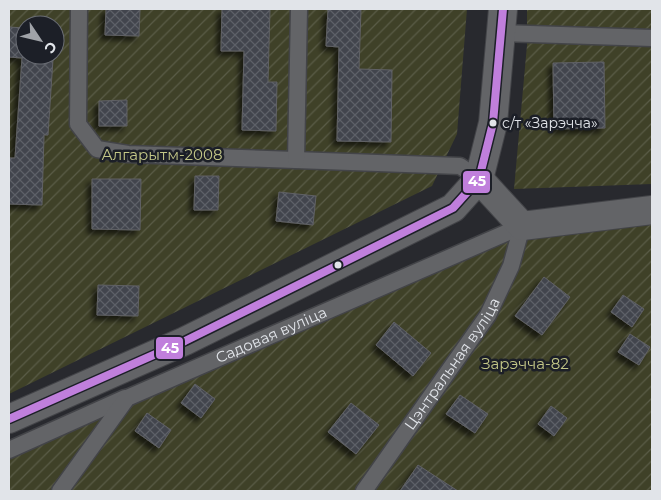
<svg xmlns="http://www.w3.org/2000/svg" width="661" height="500" font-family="Montserrat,sans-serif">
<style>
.garden{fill:url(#garden-furrows);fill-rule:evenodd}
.building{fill:url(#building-cross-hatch);stroke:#606165;filter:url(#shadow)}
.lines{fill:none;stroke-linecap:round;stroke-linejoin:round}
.service-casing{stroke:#434448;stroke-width:19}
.minor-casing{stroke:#434448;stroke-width:30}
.service{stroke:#636467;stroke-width:16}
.minor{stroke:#636467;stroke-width:28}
.bus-1-casing{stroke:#1c1f27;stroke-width:11}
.bus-1{stroke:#c07fdc;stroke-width:8}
.bus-dot{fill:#e1e4e9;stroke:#1c1f27;stroke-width:2}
.labels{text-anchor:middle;stroke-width:5;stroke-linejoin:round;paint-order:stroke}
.bus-label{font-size:14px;fill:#e1e4e9;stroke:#1c1f27;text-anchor:start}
.park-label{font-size:15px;fill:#c3c787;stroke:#1c1f27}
.street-label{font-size:15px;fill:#e1e4e9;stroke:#1c1f27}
.line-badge{stroke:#1c1f27;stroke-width:2}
.badge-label{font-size:14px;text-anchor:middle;font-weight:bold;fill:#fff}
</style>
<defs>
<pattern id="garden-furrows" width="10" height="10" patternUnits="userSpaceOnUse" patternTransform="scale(1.25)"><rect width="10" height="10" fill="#3f4128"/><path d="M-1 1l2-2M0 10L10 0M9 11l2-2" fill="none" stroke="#5a5c47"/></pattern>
<pattern id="building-cross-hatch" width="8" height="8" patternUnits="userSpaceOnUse" patternTransform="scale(1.25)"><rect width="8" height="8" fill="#42454d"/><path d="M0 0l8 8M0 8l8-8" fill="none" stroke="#5d6067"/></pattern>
<filter id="shadow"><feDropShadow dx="-4.5" dy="4.5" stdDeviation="2.5" flood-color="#0009"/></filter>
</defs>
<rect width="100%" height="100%" fill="#28292e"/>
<!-- garden -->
<g class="garden">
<path d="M9 9H467L457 134 432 186 9 394ZM25 25H55V55H25Z"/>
<polygon points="527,9 652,9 652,184 514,189 527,45"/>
<polygon points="652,225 652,491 9,491 9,442 468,245 598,226"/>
</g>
<!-- building -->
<g class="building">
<polygon points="106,9 140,9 139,36 105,35"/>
<polygon points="222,9 270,9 268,82 277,82 276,131 242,130 244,51 221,51"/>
<polygon points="328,9 361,9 359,69 392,70 391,142 337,141 339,47 326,46"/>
<polygon points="9,27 25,28 25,55 55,55 57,30 55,59 53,59 48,135 44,135 42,205 9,204 9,158 15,158 22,58 9,57"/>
<polygon points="604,62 605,128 554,129 553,63"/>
<polygon points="127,100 127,126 99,126 99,101"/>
<polygon points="195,176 219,176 218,210 194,210"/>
<polygon points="92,179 141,179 140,230 92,229"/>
<polygon points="279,192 316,196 313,225 276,221"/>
<polygon points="544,277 570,297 542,335 515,316"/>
<polygon points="98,285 139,286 138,316 97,315"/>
<polygon points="623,295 644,309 632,327 611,312"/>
<polygon points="394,322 431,353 413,376 376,345"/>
<polygon points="630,334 650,347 639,365 618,352"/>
<polygon points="195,384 215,399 201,418 181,403"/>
<polygon points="460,395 488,414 475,433 446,414"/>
<polygon points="351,403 379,425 356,454 328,432"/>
<polygon points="551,406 567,418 554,436 538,424"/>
<polygon points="147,413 171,430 159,448 135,431"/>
<polygon points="418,465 458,491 400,491"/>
</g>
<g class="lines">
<defs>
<g id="service">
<polyline points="79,9 78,124 97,149 128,154 460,166 479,179"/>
<polyline points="502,33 652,38"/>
<polyline points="296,160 299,9"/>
<polyline points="9,450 125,398"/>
<path id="s1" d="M60 491 127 398 522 226"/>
<path id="s2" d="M364 491 488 315 511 266 522 226"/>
</g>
<g id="minor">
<polyline points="479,179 522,226 652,210"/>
<polyline points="9,419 185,341 453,208 479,179 493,123 503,9"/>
</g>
</defs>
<!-- service casing -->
<use href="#service" class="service-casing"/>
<!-- minor casing -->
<use href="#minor" class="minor-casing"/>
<!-- service -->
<use href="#service" class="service"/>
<!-- minor -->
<use href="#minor" class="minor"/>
<defs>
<polyline id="bus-1" points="9,419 185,341 453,208 479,179 493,123 503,9"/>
</defs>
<!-- bus-1 casing -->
<use href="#bus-1" class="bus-1-casing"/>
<!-- bus-1 -->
<use href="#bus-1" class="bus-1"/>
</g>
<!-- markers -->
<g class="bus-dot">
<circle cx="493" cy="123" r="4.5"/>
<circle cx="338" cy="265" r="4.5"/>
</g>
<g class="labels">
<!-- bus labels -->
<g class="bus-label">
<text x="502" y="128">с/т «Зарэчча»</text>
</g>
<!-- park labels -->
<g class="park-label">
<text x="162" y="160">Алгарытм-2008</text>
<text x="525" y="369">Зарэчча-82</text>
</g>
<!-- street labels -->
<g class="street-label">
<text dy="5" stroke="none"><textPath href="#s1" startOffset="272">Садовая вуліца</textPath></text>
<text dy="5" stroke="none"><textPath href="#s2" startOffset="155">Цэнтральная вуліца</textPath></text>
</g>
</g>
<g class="line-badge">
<rect x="462" y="170" width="29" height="24" rx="5" fill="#c07fdc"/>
<rect x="155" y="336" width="29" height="24" rx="5" fill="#c07fdc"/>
</g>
<g class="badge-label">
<text x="477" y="186">45</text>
<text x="170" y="353">45</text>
</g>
<!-- border -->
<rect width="661" height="500" fill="none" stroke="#e1e4e9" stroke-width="20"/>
<!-- north arrow -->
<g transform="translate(40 40) rotate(125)"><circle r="24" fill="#1c1f27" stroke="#6b6e75"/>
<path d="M0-4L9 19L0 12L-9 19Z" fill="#a0a3a8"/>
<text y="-8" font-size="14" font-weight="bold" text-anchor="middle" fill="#e1e4e9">С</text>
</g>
</svg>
